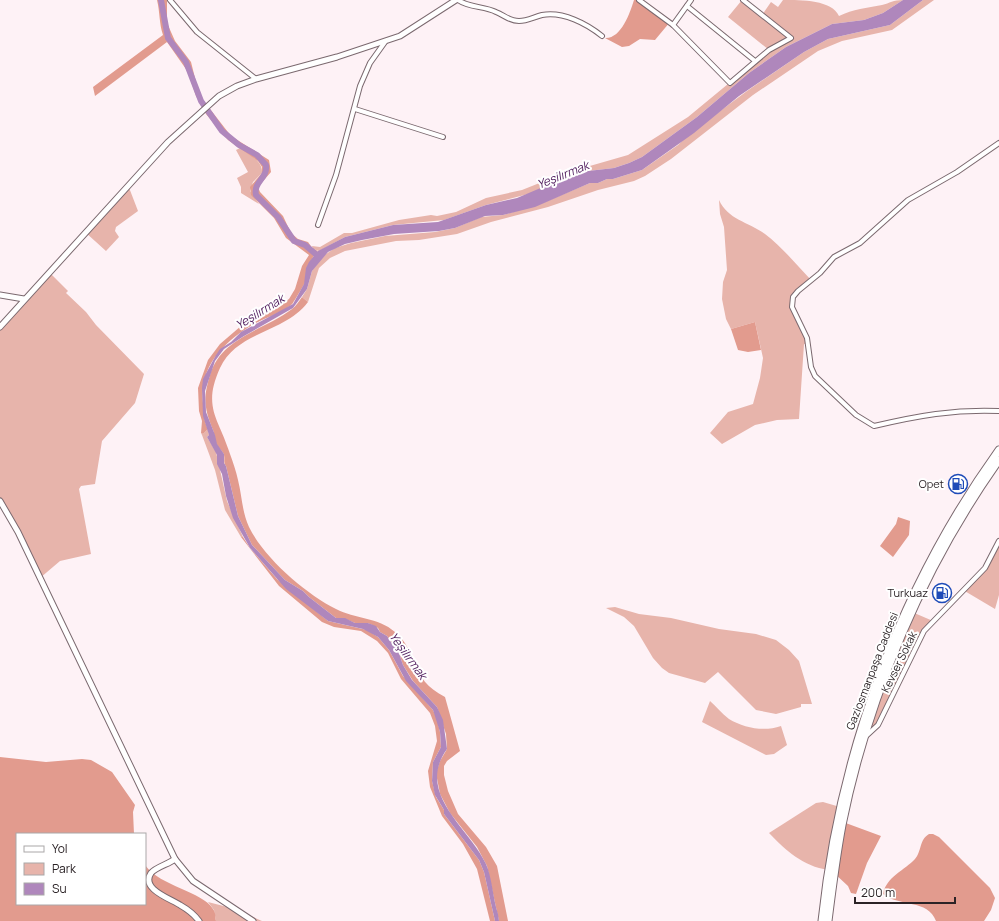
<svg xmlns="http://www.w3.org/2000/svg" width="999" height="921" font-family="Manrope,sans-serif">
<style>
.green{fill:#e7b4ab}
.forest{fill:#e29b8e}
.water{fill:#af87bc}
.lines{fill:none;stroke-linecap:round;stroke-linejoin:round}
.river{stroke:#af87bc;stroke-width:6}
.minor-casing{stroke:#7b696f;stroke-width:6}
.tertiary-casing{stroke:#7b696f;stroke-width:7}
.trunk-casing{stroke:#7b696f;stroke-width:9}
.minor{stroke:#fff;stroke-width:4}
.tertiary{stroke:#fff;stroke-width:5}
.trunk{stroke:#fff;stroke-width:7}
.labels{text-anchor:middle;stroke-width:4;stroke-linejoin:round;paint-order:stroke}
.poi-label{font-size:11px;fill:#2b2326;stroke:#fff;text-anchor:end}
.street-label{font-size:11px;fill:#2b2326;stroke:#fff}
.water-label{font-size:12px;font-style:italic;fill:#501d5e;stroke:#fff}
</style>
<rect width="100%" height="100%" fill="#fef2f6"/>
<!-- green -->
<g class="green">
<path d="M742 0 762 15 771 2 778 7 783 0C802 0 832 0 839 16 853 9 867 8 882 5 890 3 893 0 903 0L883 13 864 20 832 24 786 47 749 73 697 117 642 157 629 163 614 168 588 171 557 181 536 192 486 205 444 220 393 225 345 237 319 251 313 249 312 246 320 247 344 233H352L399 220 431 215 437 216 456 212 486 198 522 190 562 174 628 155 688 117 769 50 728 17Z"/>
<polygon points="923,0 934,0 892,30 842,41 818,51 753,95 671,159 645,176 634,181 598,190 548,207 491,222 457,234 419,240 396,241 345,251 330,258 319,268 308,302 302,297 307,289 312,271 317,262 323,256 335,248 351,243 385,236 435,232 455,228 481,217 503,215 540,204 590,183 598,183 607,179 613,179 642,170 678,145 688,135 747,91 804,52 828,39 890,25"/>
<path d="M240 148C249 154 263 161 262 173L253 182 250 191 259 204 241 193V187L237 178 248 172 236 150Z"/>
<polygon points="128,185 138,211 116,227 115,231 119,237 106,251 85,232"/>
<path d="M719 200C728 220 749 222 765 234 782 247 796 264 811 280L798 291 792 304 809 344H804L799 419 777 420 755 425 722 444 710 433 728 412 753 404 760 378 763 358 755 322 731 329 726 319 722 299 723 282 727 270 724 227 720 214Z"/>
<polygon points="49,272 68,291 66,293 86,312 96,325 144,374 135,403 102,441 95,484 81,486 79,489 91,554 60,561 40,578 0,501 0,327"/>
<polygon points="208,429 209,435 207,437 216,452 227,501 243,537 241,537 225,510 215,470 202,435 201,433 203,434"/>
<polygon points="997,546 999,547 999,595 995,609 963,590 981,573"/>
<polygon points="615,607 639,614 671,618 719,629 756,634 776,640 789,650 799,661 812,704 801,704 801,707 776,714 756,710 718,672 705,683 669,673 662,668 653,658 634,626 624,617 606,608"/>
<polygon points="912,612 933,621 926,627 878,725 865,737"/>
<path d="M710 701C716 706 722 714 729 719 744 728 764 732 781 726L787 745 774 754 766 755 702 722Z"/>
<path d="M823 802 840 807 828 870C803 866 786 851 769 833L816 803Z"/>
<polygon points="208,902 235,909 262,921 216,921 214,910"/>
</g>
<!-- forest -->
<g class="forest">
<path d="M157 0H167V23L175 41 191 62 196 82 203 100 231 136 269 160 271 172 258 187 260 192 283 216 291 233 298 239 308 242 313 249 318 251C309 261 306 270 305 282 305 284 294 301 293 303 288 310 263 319 254 324 225 341 199 365 203 403 203 412 204 421 208 429L203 434 201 433 202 421 199 411 198 388 208 360 220 344 248 320 269 312 289 299 295 289 302 266 309 255 286 238 274 218 251 195 250 187 262 173V167L258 161 228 140 206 114 196 96 188 72 167 42 95 96 93 87 163 35C159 23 160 12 157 0Z"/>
<path d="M634 0H639L670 22 655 40 640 39 629 46 622 47 605 38C621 39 630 13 634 0Z"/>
<path d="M302 297 308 302C285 333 237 331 220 368 202 408 219 418 230 454 233 462 236 471 238 480 242 496 242 512 249 527 264 558 306 594 336 609 355 619 378 617 395 632 419 652 408 678 445 697L460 751 447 761 444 766V775L448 791 458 814 486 847 497 866 508 921H499L487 866 477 847 450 813 440 794 436 773 440 761 447 749 446 734 437 707 413 681 403 665 399 653 387 636 380 632 378 628 368 623H355L348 620 336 618 309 597 303 591 285 580 252 545 238 516 226 466C223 462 225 460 224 455 223 451 219 449 217 445 214 440 215 435 213 430 204 408 203 398 210 375 221 337 265 330 292 309 296 306 299 301 302 297Z"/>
<polygon points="755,322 761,350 748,352 738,350 731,329"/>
<polygon points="898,517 910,521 909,535 893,557 880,546 896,524"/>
<polygon points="241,537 243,537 250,548 277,579 328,621 367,630 378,637 389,650 403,676 433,710 437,719 440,732 441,747 433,762 432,781 436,797 444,810 444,814 479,860 484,872 495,921 490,921 477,869 463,844 442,816 430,787 428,771 437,741 435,726 430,713 401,679 388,653 377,641 361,631 334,627 322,622 279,586"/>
<path d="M0 757 46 762 82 759 91 760 112 772 135 805 133 812 134 834H17V904H145V865C161 887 202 891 213 909 216 913 215 917 216 921H0Z"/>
<polygon points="843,822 881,836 867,863 856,894 851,893 848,886 834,873"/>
<path d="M929 834H933L939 837 990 888 995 898 991 910 984 921H936C928 899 899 907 883 894 886 877 905 870 915 859 922 851 919 840 929 834Z"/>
</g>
<!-- water -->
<path class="water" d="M903 0H923L890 25 828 39 804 52 739 96 694 133 642 170 613 179H607L598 183H590L535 207 503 215 485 216 455 228 439 231 394 234 362 240 345 244 328 252 312 271 307 289 293 308 244 336 224 349 215 361 205 391 206 412 215 435 217 444 224 454V463L226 466 238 516 252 545 285 580 303 591 309 597 336 618H345L355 623H368L376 626 380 632 387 636 399 653 403 665 412 680 437 707 443 720 447 749C415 794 469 827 486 864 492 877 493 899 498 914L499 921H495L484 872 479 860 444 814V810L435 795 432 781 433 762 441 747 440 732 433 710 406 681 389 650 378 637 363 629 328 621 286 589 250 548 233 518 226 496 222 474 217 464V455L207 437 209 435 203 416 202 388 203 379 216 355 220 349 231 342 241 332 293 304 304 284 306 268 309 262 318 251 345 237 393 225 438 222 486 205 517 198 557 181 588 171 614 168 629 163 642 157 697 117 749 73 786 47 832 24 864 20 883 13Z"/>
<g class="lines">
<!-- river -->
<path class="river" d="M161 0 168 38 186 62 201 101 222 131 239 145 257 155 266 165C268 178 253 182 256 195L278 217 294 241 305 245 318 256"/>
<defs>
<g id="minor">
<polyline points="170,0 197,32 256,79"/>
<path d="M458 0C470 8 484 6 496 12 504 15 509 21 519 21 527 21 534 17 542 15 563 11 587 24 602 36"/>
<polyline points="639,0 673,25 730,83 769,50 791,38 743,0"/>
<polyline points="687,6 755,61"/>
<polyline points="673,25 691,0"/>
<polyline points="355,109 443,137"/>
<path d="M999 143 957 172 908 200 860 243 834 257 820 273 798 291 793 297 792 307 807 338 811 367 815 376 856 415 874 426C917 416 954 409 999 411"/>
<polyline points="318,225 336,175 360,86 370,63 385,42"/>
<polyline points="865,737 878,725 924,631 985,568 999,541"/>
</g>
<g id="tertiary">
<polyline points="0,295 24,299"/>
<polyline points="0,327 168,142 219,96 237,86 256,79 337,57 400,36 456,0"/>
<polyline points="0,501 18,532 175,859 193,881 253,921"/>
<path d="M175 859C169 864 156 867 151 873 140 889 171 899 180 905 187 909 194 914 199 921"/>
</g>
<g id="trunk">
<path d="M822 921C840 752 900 588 999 450"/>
<path d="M828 921C832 889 836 857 842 825 868 696 923 567 999 460"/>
</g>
</defs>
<!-- minor casing -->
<use href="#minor" class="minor-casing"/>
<!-- tertiary casing -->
<use href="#tertiary" class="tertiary-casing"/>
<!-- trunk casing -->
<use href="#trunk" class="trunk-casing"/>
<!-- minor -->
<use href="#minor" class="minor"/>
<!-- tertiary -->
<use href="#tertiary" class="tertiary"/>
<!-- trunk -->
<use href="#trunk" class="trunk"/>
</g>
<!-- icons -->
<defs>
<symbol id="fuel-ring" viewBox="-11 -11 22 22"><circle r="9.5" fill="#fff" stroke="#1e4bb8" stroke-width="1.5"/><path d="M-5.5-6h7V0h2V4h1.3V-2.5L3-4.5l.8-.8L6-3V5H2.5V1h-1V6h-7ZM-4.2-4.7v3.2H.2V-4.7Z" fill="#1e4bb8"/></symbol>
</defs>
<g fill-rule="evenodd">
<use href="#fuel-ring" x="947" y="473" width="22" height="22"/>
<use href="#fuel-ring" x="931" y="582" width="22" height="22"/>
</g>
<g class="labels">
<!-- poi labels -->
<g class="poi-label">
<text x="944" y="488">Opet</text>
<text x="928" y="597">Turkuaz</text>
</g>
<!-- street labels -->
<g class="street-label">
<text transform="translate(899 662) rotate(-64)" y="4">Kevser Sokak</text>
<text transform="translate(872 671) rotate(-69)" y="4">Gaziosmanpaşa Caddesi</text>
</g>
<!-- water labels -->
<g class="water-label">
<text transform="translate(563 175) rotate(-22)" y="4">Yeşilırmak</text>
<text transform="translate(260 312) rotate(-32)" y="4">Yeşilırmak</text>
<text transform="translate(408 656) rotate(54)" y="4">Yeşilırmak</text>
</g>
</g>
<!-- legend -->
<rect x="16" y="833" width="130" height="72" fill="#ffffff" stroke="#aaa7a8"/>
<rect x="24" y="846" width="20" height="6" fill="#ffffff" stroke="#aaa7a8"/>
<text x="52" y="853" font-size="12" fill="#2b2326">Yol</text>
<rect x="24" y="863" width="20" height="12" fill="#e7b4ab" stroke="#aaa7a8"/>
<text x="52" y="873" font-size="12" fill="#2b2326">Park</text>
<rect x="24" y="883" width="20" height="12" fill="#af87bc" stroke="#aaa7a8"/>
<text x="52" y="893" font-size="12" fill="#2b2326">Su</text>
<!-- scale -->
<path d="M855 897v6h100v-6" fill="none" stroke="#2b2326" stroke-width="2"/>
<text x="861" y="897" font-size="12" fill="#2b2326" stroke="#ffffff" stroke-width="3" paint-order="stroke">200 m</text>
</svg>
